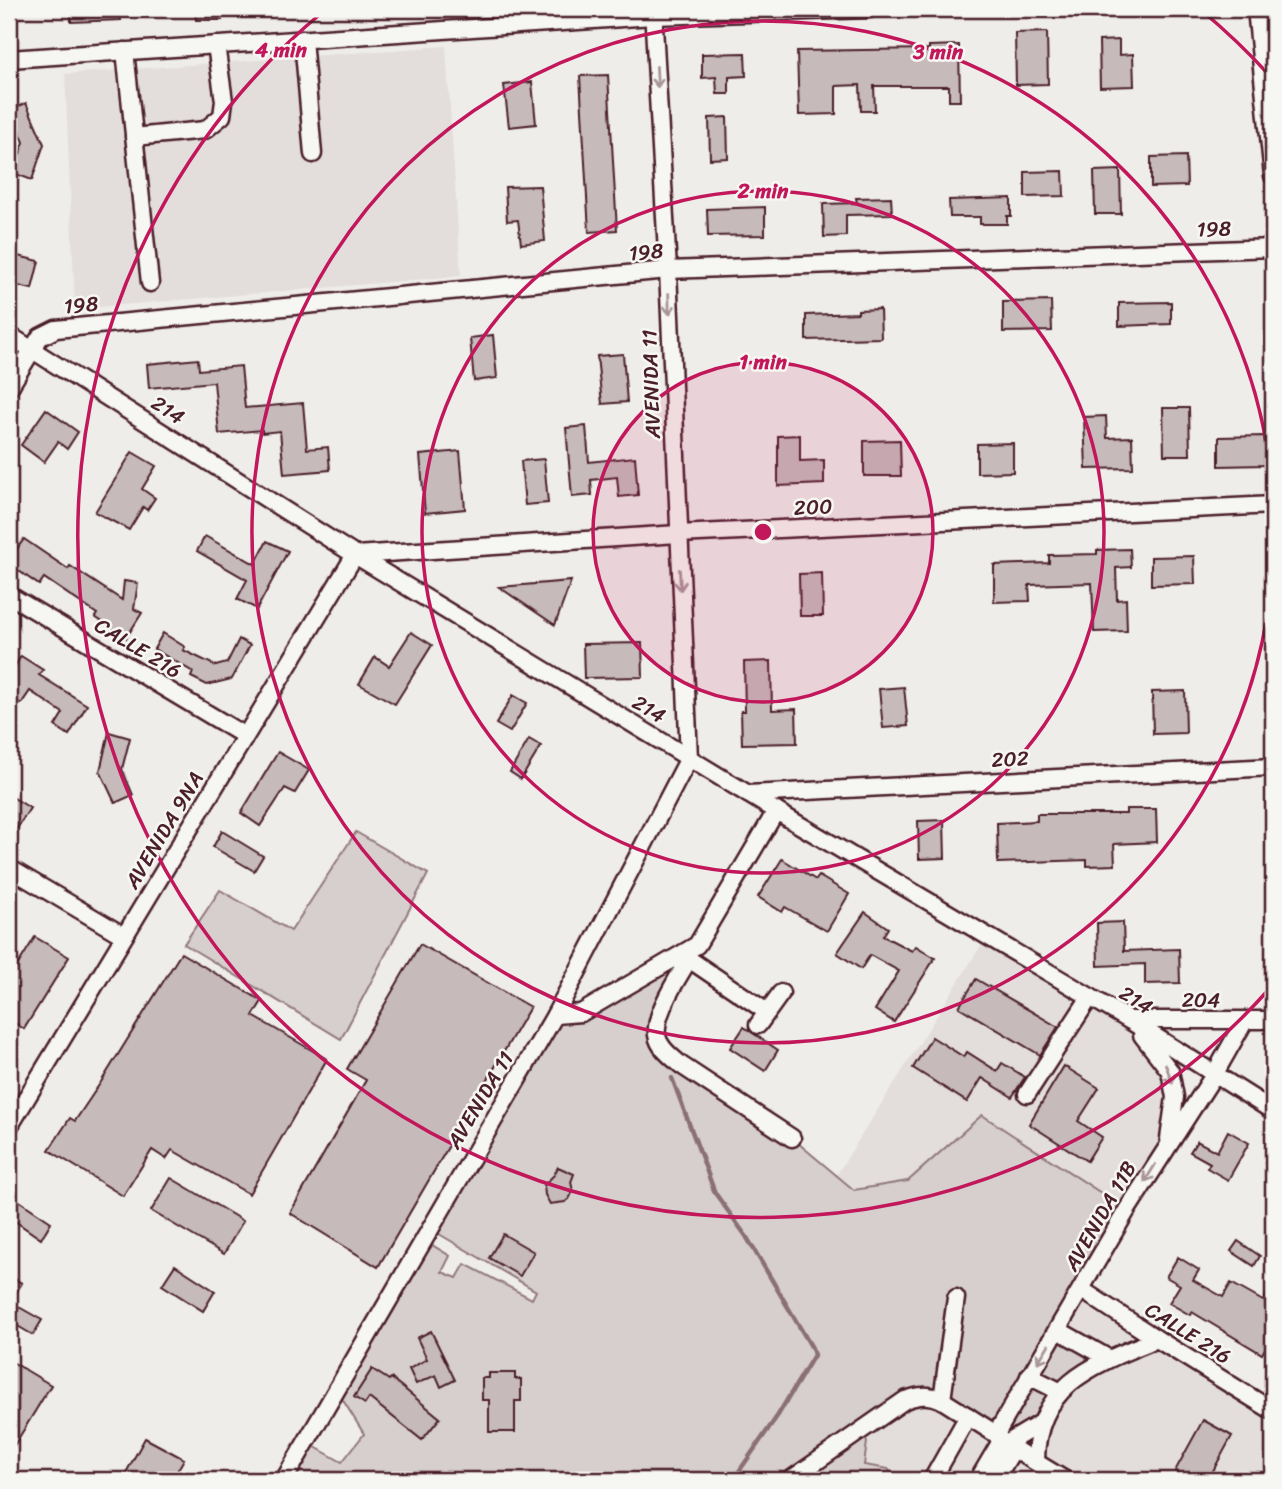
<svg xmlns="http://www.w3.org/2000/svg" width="1282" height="1489" font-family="Sriracha,sans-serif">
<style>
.built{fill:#e3dedc}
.green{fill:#d7cfce;stroke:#90777c;stroke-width:2}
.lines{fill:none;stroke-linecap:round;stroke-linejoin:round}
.stream{stroke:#8a6f74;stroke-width:4.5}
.building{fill:#c6babb;stroke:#4a1f2b;stroke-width:2}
.minor-casing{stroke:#4a1f2b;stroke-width:21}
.minor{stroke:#f6f6f2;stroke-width:16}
.oneway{stroke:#a99598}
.ring{fill:none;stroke:#c2185b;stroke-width:3.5}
.labels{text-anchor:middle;stroke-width:5;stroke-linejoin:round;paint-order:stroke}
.street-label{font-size:21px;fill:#4a1f2b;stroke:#f6f6f2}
.centre{fill:#c2185b;stroke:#f6f6f2;stroke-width:3.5}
.ring-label{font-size:21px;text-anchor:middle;font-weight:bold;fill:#c2185b;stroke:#f6f6f2;stroke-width:5;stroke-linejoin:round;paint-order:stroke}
</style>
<rect width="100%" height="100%" fill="#efedea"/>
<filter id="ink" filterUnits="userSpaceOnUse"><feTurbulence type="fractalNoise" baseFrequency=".0143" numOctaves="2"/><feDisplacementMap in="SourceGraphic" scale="14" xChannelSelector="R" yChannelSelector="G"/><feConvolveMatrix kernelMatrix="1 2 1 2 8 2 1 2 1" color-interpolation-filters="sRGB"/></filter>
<g filter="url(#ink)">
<!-- built -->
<g class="built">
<polygon points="446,46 461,276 75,309 65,74"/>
<polygon points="987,936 1129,1020 1170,1071 1168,1143 1082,1290 1273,1409 1273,1480 639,1480 701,1390"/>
</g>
<!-- green -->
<g class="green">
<polygon points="356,832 428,874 341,1039 184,944 220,890 291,931"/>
<polygon points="683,955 660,1043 792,1138 854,1190 908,1181 982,1115 1127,1210 996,1434 931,1395 860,1432 867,1442 864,1465 888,1469 898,1480 283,1480 306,1442 342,1462 364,1434 336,1389 422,1239 450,1256 442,1272 457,1278 465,1264 532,1299 536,1291 434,1231 555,1015 582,1013"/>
<path d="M1063 1338 1086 1352C1090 1369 1066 1379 1052 1381L1043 1372C1044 1357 1051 1346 1063 1338Z"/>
<polygon points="1030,1386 1047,1393 1034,1421 1008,1435 1006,1433 1007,1428"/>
</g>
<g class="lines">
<!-- stream -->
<polyline class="stream" points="672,1078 715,1193 746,1236 812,1348 814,1355 778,1415 733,1480"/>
</g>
<!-- building -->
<g class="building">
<polygon points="71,9 120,9 121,20 71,22"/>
<polygon points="195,9 222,9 222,20 196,20"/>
<polygon points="1047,32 1048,84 1016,85 1015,33"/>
<polygon points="1119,40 1119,55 1133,54 1134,86 1100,87 1099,41"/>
<polygon points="959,45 960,101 949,101 949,86 874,86 875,111 861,111 860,85 836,86 836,114 799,115 797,51 929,49 929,46"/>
<polygon points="745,53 746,76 729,77 729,94 717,94 716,77 702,78 702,54"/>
<polygon points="608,75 617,230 589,232 580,76"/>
<polygon points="532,82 536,124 509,127 504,85"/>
<polygon points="26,103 44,144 32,180 13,173 24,142 10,110"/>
<polygon points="727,117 728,158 710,159 709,118"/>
<polygon points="1186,156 1187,186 1151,187 1151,157"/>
<polygon points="1120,170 1121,214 1095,214 1094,171"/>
<polygon points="1063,171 1064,196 1025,197 1025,172"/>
<polygon points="540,186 545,241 521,244 518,220 507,221 505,187"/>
<polygon points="891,197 892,214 846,215 846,236 824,237 823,204 857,203 856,198"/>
<polygon points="1011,198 1011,216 1007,216 1007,224 980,224 980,217 950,217 949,200"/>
<polygon points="765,207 765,235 708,236 707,209"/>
<polygon points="9,254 39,261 32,289 9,284"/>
<polygon points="1051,301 1052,331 1003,332 1003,302"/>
<polygon points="1171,302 1171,324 1119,326 1119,303"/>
<polygon points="880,309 881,338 806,340 806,315 858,313 858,310"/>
<polygon points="493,335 497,378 474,381 470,338"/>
<polygon points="623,354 627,402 602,404 597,356"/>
<polygon points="198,359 199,370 241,366 245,408 303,403 307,449 328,447 330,470 284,474 280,431 262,433 262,430 219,434 214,382 149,388 147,364"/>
<polygon points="1163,408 1189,408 1190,455 1164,455"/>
<polygon points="46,409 78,432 67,449 58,442 44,462 21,445"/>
<polygon points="1106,416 1107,438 1132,437 1133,468 1086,469 1084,417"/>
<polygon points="586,426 589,462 635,457 638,495 619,497 617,477 591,480 592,495 572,497 566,428"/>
<polygon points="800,435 800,461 824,460 824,484 778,486 778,436"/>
<polygon points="1265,436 1265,465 1219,466 1219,437"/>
<polygon points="900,440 901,476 864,476 864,441"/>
<polygon points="1013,443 1013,472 977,473 977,444"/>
<polygon points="460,451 465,509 425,513 420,455"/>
<polygon points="132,452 156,466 142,489 155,498 147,510 143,507 129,530 95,512"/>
<polygon points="544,459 548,503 525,505 521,461"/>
<polygon points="205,536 255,564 267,541 288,551 257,609 237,599 247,580 197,551"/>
<polygon points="24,539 68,569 70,566 122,600 124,581 138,583 134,609 142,613 126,638 95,617 97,614 44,578 39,585 9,564 9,560"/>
<polygon points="1130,549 1131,567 1116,568 1117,600 1126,599 1127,631 1094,632 1092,583 1029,585 1030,601 994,602 994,565 1049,563 1049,555 1097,554 1097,550"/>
<polygon points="1194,556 1195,584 1151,585 1151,557"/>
<polygon points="822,573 823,616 800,616 799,574"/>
<polygon points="571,581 555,625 499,587"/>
<polygon points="411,632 432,645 395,704 359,684 375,657 389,666"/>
<polygon points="163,633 185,647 183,650 216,666 227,663 239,639 250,645 232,679 207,685 191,677 193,672 154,649"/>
<polygon points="642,643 643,677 584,678 583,644"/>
<polygon points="21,656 43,670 39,675 87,705 69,735 55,726 63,713 30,691 21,704 9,696 9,676"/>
<polygon points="771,661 772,710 796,709 797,743 742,744 741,711 745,711 744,662"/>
<polygon points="904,687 908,726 883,728 879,689"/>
<polygon points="1185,691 1186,733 1153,734 1152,692"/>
<polygon points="513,695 527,703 510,732 496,724"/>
<polygon points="109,732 130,738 122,769 133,795 115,803 100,771"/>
<polygon points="529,739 541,746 521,779 510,772"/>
<polygon points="278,752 309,770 295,793 285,788 260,826 241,813"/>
<polygon points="9,795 30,808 9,841"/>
<polygon points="1126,809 1156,809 1157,842 1114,844 1115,865 1087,866 1087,860 998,863 997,823 1037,821 1037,814 1126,814"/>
<polygon points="944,820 945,858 919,859 918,821"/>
<polygon points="222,831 263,856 254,871 213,847"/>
<polygon points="782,859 816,880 819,876 849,894 827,931 785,907 782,912 758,897"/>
<polygon points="865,912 888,928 883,936 912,951 916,946 935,958 894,1022 875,1010 899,971 870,955 861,969 837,953"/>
<polygon points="1123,922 1124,951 1179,949 1180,983 1145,984 1145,964 1098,966 1097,923"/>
<polygon points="35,937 69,957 24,1029 9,1019 9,979"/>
<polygon points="420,944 530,1007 378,1267 290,1213 366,1080 347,1069"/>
<polygon points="181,953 262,1001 253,1016 327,1059 249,1194 172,1150 166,1159 152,1150 123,1196 49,1150 70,1118 75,1121 101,1082"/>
<polygon points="976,979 1058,1027 1040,1055 959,1007"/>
<polygon points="744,1027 778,1050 765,1071 730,1048"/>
<polygon points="932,1037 964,1057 967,1052 997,1071 1002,1063 1025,1077 1012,1097 982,1078 967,1102 913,1068"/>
<polygon points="1064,1066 1099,1088 1078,1121 1102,1137 1087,1161 1029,1124"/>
<polygon points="1228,1131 1249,1143 1228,1180 1207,1168 1210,1163 1190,1152 1197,1141 1217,1152"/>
<polygon points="558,1167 574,1174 571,1182 573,1191 569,1199 565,1202 550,1204 545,1195 544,1185 554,1175"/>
<polygon points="171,1178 243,1221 224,1254 151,1211"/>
<polygon points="9,1194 51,1222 41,1239 9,1217"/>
<polygon points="503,1234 534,1252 520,1276 489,1258"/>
<polygon points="1238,1241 1260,1256 1254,1266 1231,1251"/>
<polygon points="1178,1257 1199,1270 1193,1280 1223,1297 1231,1283 1263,1301 1273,1283 1273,1335 1262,1354 1192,1312 1190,1315 1169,1303 1180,1285 1166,1277"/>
<polygon points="175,1265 215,1291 203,1311 162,1285"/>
<polygon points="9,1276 22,1283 10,1302 42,1320 33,1335 9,1321"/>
<polygon points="431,1331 455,1380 441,1387 436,1375 416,1384 409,1369 427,1359 417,1338"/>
<polygon points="9,1360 51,1385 9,1454"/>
<polygon points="372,1369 389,1380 391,1378 440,1418 422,1440 369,1398 365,1404 354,1397"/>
<polygon points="489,1373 515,1373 515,1379 521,1379 521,1401 515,1401 515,1432 489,1432 489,1400 482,1400 482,1378 489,1378"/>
<polygon points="1203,1420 1232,1436 1208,1480 1191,1480 1175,1471"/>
<polygon points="145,1438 184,1459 172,1480 122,1480"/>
</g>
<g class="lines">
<defs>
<g id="minor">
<polyline points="1256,9 1273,176"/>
<polyline points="303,39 313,154"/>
<polyline points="125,51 150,283"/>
<polyline points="9,59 653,16 869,9"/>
<polyline points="134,137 205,130 222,116 224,101 216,45"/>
<polyline points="9,335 355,555 776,811 1129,1020 1273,1111"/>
<polyline points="9,388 40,337 56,329 668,270 1273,248"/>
<polyline points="355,555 678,534 1273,505"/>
<polyline points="9,595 245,736"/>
<polyline points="748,794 1273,767"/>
<polyline points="9,868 124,936"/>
<polyline points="683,955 767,1012"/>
<path d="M689 959C678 978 654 1013 657 1035 659 1048 672 1057 681 1065L792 1138"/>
<polyline points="555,1015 689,758 668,270 653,9"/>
<polyline points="1129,1020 1273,1020"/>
<polyline points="758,1025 781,993"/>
<polyline points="1142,1035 1170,1071 1175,1097 1169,1139"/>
<polyline points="1027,1094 1090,997"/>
<polyline points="9,1127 355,555"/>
<polyline points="1082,1290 1157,1339 1273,1411"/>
<polyline points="956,1298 942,1400 996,1434 1001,1441 1065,1480"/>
<polyline points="1058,1330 1108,1358"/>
<polyline points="1029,1376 1059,1391"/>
<polyline points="996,1434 1127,1210 1214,1075 1244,1022"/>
<polyline points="1006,1444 1041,1423"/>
<path d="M1036 1461C1036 1384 1095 1364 1157 1339"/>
<polyline points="284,1480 555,1015 581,1013 697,945 776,811"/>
<path d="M790 1480 905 1400C919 1395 928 1394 942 1400"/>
<polyline points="932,1480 968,1416"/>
<polyline points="978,1480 1001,1441"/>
<polyline points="995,1480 1014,1448"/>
</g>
</defs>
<!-- minor casing -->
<use href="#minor" class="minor-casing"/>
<!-- minor -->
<use href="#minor" class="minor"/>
</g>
<!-- one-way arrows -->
<defs><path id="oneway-shaft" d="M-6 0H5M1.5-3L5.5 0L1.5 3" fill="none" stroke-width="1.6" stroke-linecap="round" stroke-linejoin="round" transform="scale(1.75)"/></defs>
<g class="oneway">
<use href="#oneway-shaft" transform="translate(657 77) rotate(87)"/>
<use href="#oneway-shaft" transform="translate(669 304) rotate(88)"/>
<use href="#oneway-shaft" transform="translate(680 580) rotate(87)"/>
<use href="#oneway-shaft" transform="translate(1169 1074) rotate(70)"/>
<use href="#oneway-shaft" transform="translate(1150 1173) rotate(122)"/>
<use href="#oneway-shaft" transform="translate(1043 1354) rotate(122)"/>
</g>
</g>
<!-- distance rings -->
<circle cx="763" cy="532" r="170" fill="#c2185b" fill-opacity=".12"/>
<g class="ring">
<circle cx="763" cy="532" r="170"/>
<circle cx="763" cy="532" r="341"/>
<path d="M1273 563A511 511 0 1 1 1273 501"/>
<path d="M1270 988A682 682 0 1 1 325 10M1201 10A682 682 0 0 1 1270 76"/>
</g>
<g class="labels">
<!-- street labels -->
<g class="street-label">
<text transform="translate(1214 229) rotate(-2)" y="7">198</text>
<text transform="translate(646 252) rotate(-5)" y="7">198</text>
<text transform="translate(81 305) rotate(-5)" y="7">198</text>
<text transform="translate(651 384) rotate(-92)" y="7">AVENIDA 11</text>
<text transform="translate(168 410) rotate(33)" y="7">214</text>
<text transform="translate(813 507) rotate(-3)" y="7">200</text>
<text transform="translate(138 648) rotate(31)" y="7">CALLE 216</text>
<text transform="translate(649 709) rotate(31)" y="7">214</text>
<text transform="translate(1010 759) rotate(-3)" y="7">202</text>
<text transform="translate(164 830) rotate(-59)" y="7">AVENIDA 9NA</text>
<text transform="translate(1136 1000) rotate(32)" y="7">214</text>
<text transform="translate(1201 1000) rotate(1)" y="7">204</text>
<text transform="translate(480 1100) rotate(-59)" y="7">AVENIDA 11</text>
<text transform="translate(1100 1216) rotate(-60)" y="7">AVENIDA 11B</text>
<text transform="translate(1188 1333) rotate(32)" y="7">CALLE 216</text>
</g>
</g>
<circle cx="763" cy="532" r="10" class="centre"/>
<g class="ring-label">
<text x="281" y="57">4 min</text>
<text x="938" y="59">3 min</text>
<text x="763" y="198">2 min</text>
<text x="763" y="369">1 min</text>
</g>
<!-- margin -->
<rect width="1282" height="1489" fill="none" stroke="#f6f6f2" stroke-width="35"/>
<rect x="18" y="18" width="1247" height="1454" fill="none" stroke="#4a1f2b" stroke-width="2.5" filter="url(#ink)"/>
</svg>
